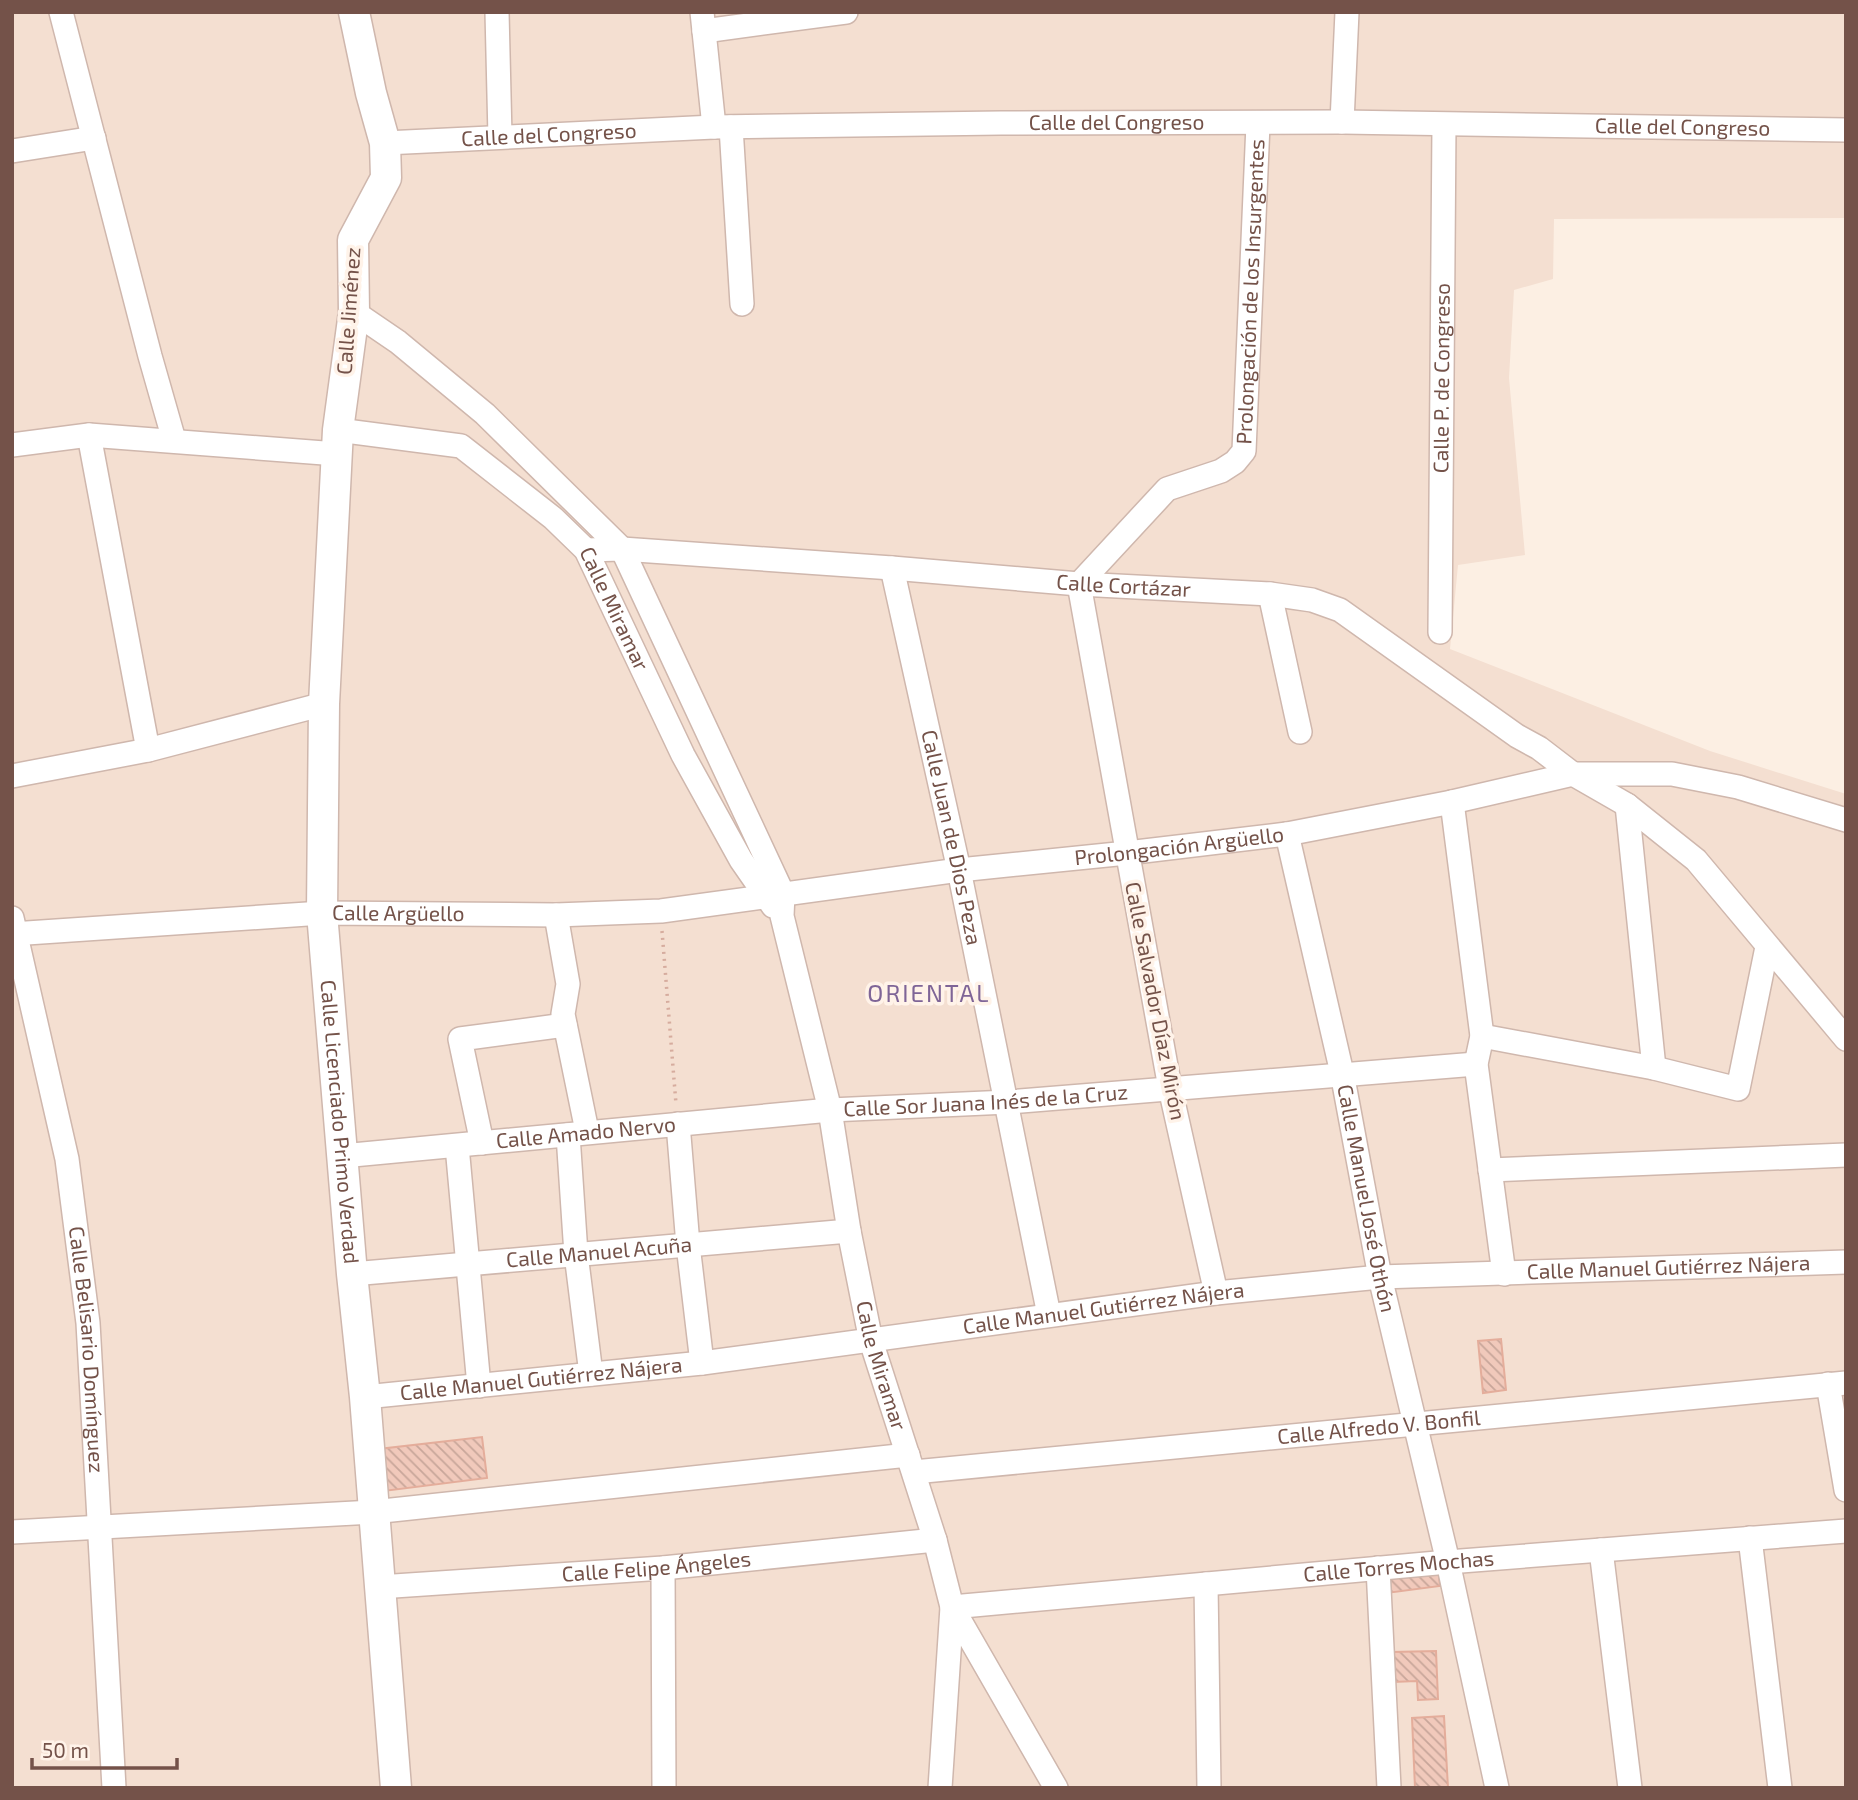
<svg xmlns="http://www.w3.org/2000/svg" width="1858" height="1800" font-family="'Exo 2',sans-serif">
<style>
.residential{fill:#f4dfd1}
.building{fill:url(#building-back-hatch);stroke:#e4ad9b;stroke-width:2}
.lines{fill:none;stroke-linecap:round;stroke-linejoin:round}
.minor-casing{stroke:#cfb7ad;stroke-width:26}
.tertiary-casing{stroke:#cfb7ad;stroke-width:33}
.path{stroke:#d6ac9e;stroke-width:3.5;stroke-dasharray:2 5;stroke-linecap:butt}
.minor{stroke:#fff;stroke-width:23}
.tertiary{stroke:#fff;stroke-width:30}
.labels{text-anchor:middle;stroke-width:7;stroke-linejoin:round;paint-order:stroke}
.street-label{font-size:21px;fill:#745249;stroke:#fff3e9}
.quarter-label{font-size:24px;letter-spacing:2px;fill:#7f6597;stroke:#fff3e9}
</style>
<defs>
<pattern id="building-back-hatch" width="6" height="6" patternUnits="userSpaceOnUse" patternTransform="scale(1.75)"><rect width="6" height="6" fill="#f1c9bb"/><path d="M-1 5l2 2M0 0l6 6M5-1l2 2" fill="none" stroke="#c8a69a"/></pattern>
</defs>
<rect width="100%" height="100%" fill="#fcefe3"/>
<!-- residential -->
<polygon class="residential" points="12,12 1846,12 1846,218 1554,219 1553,279 1514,290 1509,378 1525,555 1458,565 1450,649 1710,751 1846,794 1846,1788 12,1788"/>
<!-- building -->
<g class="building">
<polygon points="1501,1339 1506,1390 1483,1393 1478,1341"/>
<polygon points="482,1437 487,1478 384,1491 379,1449"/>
<polygon points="1438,1566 1440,1586 1387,1593 1384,1572"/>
<polygon points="1436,1651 1438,1699 1418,1700 1417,1681 1393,1682 1392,1652"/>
<polygon points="1444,1716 1448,1788 1415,1788 1412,1718"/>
</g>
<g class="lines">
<defs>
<g id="minor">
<polyline points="61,12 150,356 174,440"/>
<polyline points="497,12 500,137"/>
<polyline points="702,12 714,127"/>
<polyline points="704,31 846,12"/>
<polyline points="1342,122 1347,12"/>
<polyline points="731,127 742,304"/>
<path id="s1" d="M385 143 714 127 1001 123 1342 122 1846 130"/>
<polyline points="12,151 94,138"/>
<path id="s2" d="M354 312 398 342 485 414 622 549 783 894 782 916 830 1110 849 1231 871 1341 935 1540 952 1607 1056 1788"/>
<path id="s3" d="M338 430 461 446 553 518 586 550 683 755 741 860 773 906"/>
<polyline points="89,435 148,750"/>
<polyline points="12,445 89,435 337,454"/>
<path id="s4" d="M586 550 622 549 892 568 1079 584 1270 594 1312 600 1340 610 1517 736 1539 748 1573 774 1627 805 1696 860 1846 1039"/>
<path id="s5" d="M892 568 959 870 1049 1315"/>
<polyline points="1270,594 1300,732"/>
<path id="s6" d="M1440 632 1444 125"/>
<polyline points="12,776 148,750 324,704"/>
<polyline points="1452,802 1482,1036 1476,1064 1504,1274"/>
<polyline points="1627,805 1654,1068"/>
<path id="s7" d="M1287 834 1342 1073 1380 1277 1448 1562 1497 1788"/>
<polyline points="556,915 568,984 563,1014 587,1131"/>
<path id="s8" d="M12 918 67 1159 88 1323 114 1788"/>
<path id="s9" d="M12 934 322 913 556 915 661 911 959 870 1127 853 1287 834 1452 802 1573 774H1672L1738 787 1846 820"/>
<polyline points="1482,1036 1654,1068 1738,1089 1767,947"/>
<polyline points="678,1124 688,1245 702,1363"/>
<polyline points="568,1135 576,1254 591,1374"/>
<polyline points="482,1143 460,1039 565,1025"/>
<polyline points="457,1146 479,1386"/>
<path id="s10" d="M342 1156 830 1110 1008 1102 1476 1064"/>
<polyline points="1490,1170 1846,1155"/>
<path id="s11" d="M352 1274 849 1231"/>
<path id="s12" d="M1216 1293 1170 1088 1079 584 1167 489 1221 471 1235 462 1244 451 1258 124"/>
<polyline points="1828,1384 1846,1490"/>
<path id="s13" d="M365 1397 702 1363 1216 1293 1380 1277 1846 1262"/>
<path id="s14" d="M914 1472 1846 1383"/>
<polyline points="12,1532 373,1512 908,1455"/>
<polyline points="1750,1538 1780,1788"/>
<polyline points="1601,1550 1630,1788"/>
<polyline points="663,1568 664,1788"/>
<polyline points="1378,1568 1389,1788"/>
<polyline points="1206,1584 1209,1788"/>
<path id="s15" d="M379 1587 663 1568 935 1540"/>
<path id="s16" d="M940 1788 952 1607 1448 1562 1846 1531"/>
</g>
<g id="tertiary">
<path id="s17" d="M354 12 371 93 385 143 386 178 353 240 354 312 338 430 324 704 322 913 352 1274 365 1397 396 1788"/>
</g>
</defs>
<!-- minor casing -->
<use href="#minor" class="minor-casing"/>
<!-- tertiary casing -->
<use href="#tertiary" class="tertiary-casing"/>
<!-- path -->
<polyline class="path" points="662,931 676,1104"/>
<!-- minor -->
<use href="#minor" class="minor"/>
<!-- tertiary -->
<use href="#tertiary" class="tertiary"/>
</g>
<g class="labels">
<!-- street labels -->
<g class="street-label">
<text dy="7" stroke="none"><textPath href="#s1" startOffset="732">Calle del Congreso</textPath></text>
<text dy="7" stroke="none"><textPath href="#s1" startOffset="1298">Calle del Congreso</textPath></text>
<text dy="7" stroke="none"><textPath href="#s1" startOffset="164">Calle del Congreso</textPath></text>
<text dy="7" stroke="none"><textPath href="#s12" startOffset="1099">Prolongación de los Insurgentes</textPath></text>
<text transform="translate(349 311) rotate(-86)" y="7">Calle Jiménez</text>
<text dy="7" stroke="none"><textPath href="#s6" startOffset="254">Calle P. de Congreso</textPath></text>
<text dy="7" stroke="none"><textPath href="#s4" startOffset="539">Calle Cortázar</textPath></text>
<text dy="7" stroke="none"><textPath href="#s3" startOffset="352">Calle Miramar</textPath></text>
<text dy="7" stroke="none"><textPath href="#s5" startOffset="276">Calle Juan de Dios Peza</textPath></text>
<text dy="7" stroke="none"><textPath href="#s9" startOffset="1172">Prolongación Argüello</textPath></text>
<text dy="7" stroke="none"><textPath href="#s9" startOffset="387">Calle Argüello</textPath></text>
<text transform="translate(1155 1001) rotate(79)" y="7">Calle Salvador Díaz Mirón</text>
<text dy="7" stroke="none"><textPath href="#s10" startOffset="646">Calle Sor Juana Inés de la Cruz</textPath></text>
<text dy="7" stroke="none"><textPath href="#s17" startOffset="1124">Calle Licenciado Primo Verdad</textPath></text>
<text dy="7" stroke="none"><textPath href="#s10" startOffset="245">Calle Amado Nervo</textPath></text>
<text dy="7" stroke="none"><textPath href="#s7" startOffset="373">Calle Manuel José Othón</textPath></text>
<text dy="7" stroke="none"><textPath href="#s11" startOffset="248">Calle Manuel Acuña</textPath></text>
<text dy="7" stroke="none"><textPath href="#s13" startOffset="1311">Calle Manuel Gutiérrez Nájera</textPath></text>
<text dy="7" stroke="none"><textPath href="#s13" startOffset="744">Calle Manuel Gutiérrez Nájera</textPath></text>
<text dy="7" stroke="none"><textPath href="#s8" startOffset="439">Calle Belisario Domínguez</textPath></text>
<text dy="7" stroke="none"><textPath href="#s2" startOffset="1222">Calle Miramar</textPath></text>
<text dy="7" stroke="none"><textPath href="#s13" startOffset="177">Calle Manuel Gutiérrez Nájera</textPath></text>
<text dy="7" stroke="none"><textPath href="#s14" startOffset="467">Calle Alfredo V. Bonfil</textPath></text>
<text dy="7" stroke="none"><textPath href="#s15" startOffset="278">Calle Felipe Ángeles</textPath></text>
<text dy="7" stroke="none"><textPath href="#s16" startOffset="630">Calle Torres Mochas</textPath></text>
</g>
<!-- quarter labels -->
<g class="quarter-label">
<text x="929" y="1002">ORIENTAL</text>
</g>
</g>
<!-- border -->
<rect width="1858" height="1800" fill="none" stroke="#745249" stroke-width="28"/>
<!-- scale -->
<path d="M32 1758v10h145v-10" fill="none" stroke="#745249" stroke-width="3.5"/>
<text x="42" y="1758" font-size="21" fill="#745249" stroke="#fff3e9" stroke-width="5" paint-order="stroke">50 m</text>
</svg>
